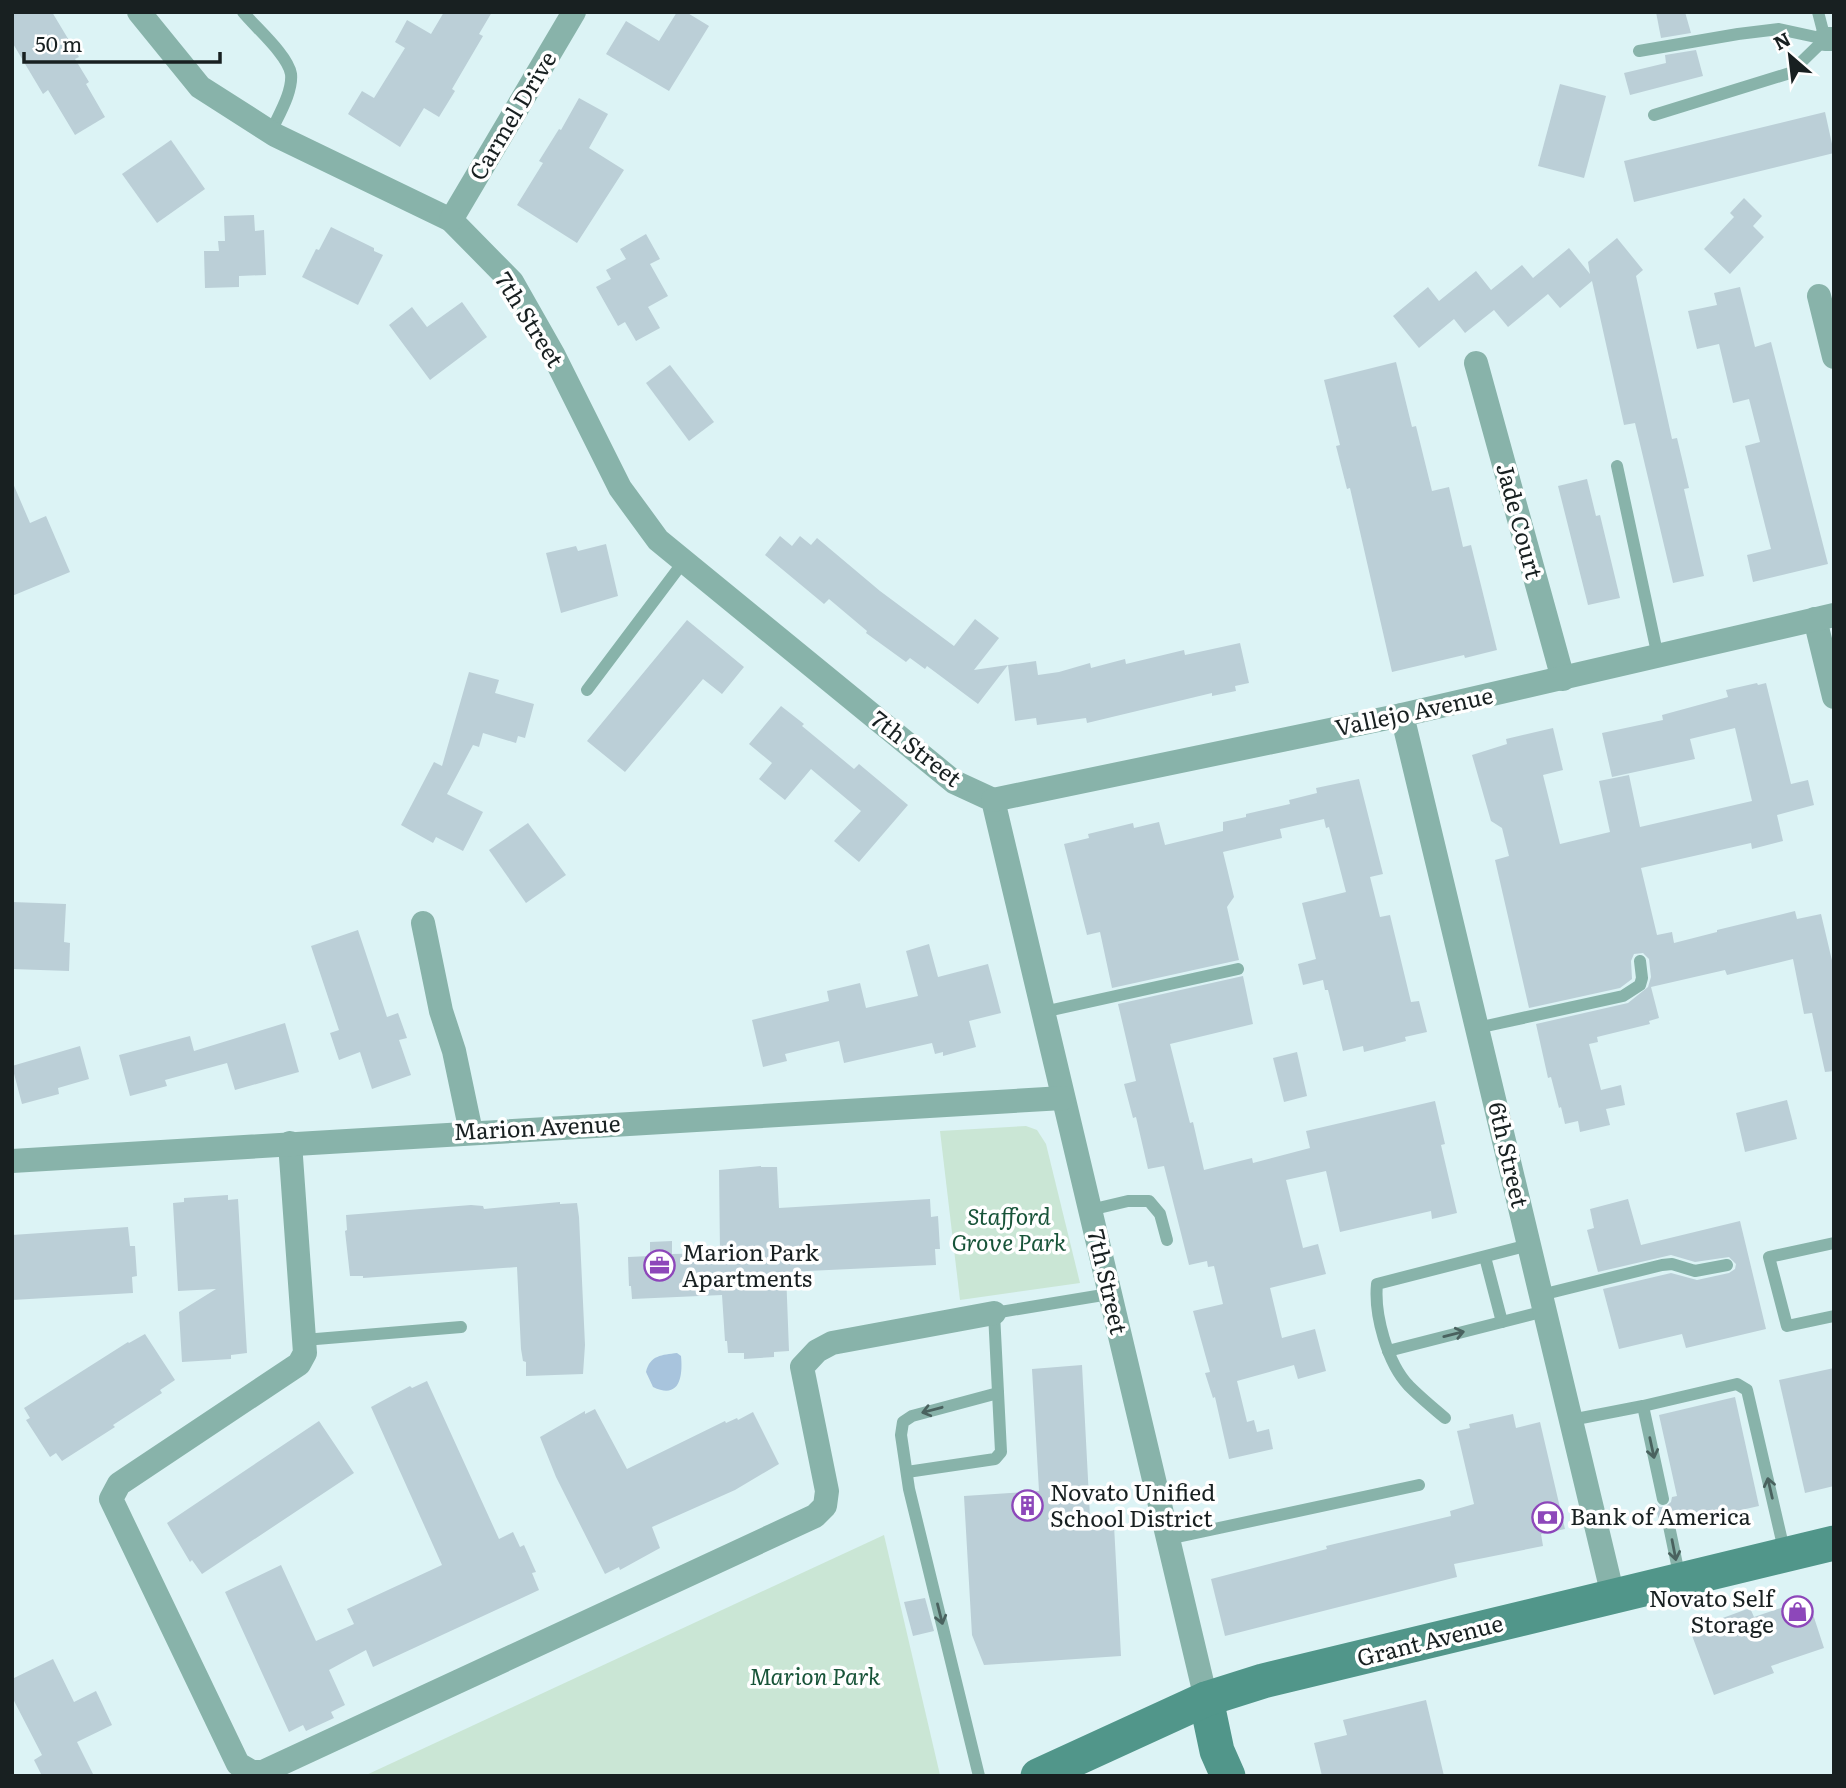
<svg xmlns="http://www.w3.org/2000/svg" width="1846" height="1788" font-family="Literata,serif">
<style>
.green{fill:#cae6d5}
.water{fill:#a8c4dd}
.building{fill:#bbcfd7}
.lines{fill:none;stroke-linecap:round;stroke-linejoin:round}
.lane{stroke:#88b3aa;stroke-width:12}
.street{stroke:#88b3aa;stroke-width:24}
.secondary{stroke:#51968a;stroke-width:35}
.oneway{stroke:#4a625f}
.labels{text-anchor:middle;stroke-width:7;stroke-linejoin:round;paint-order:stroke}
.street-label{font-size:23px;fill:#182021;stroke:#fff}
.park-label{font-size:23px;font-style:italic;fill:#185439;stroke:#fff}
.poi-label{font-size:23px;fill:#182021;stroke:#fff;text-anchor:start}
</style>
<rect width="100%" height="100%" fill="#dcf3f5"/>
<!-- green -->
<g class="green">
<polygon points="1026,1126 1037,1130 1046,1144 1080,1283 960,1300 940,1131"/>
<polygon points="884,1535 940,1775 364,1776"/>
</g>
<!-- water -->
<path class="water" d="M677 1353 681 1356C683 1376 680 1400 653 1387L646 1372C650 1355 662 1355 677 1353Z"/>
<!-- building -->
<g class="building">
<polygon points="12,12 52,12 79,57 75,59 89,82 86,84 105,117 75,135 48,90 43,94 12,42"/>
<polygon points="444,12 492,12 479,34 483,36 452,89 455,91 439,117 424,108 400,147 348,114 362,91 374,98 405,48 395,42 407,20 431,34"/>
<polygon points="677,12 686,12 709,26 669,91 606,54 626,21 659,41"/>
<polygon points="1656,12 1685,12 1691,33 1661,38"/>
<polygon points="1696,50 1703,76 1630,95 1624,73 1666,63 1665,55"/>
<polygon points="1560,84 1606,96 1584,178 1538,166"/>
<polygon points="579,98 608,114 589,148 624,170 577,243 517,205 543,163 539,161 559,129 561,130"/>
<polygon points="1825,112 1834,153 1634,202 1624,161"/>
<polygon points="171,140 205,189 157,223 122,174"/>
<polygon points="1744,198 1762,216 1753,226 1764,237 1730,274 1704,249 1734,217 1730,213"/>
<polygon points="254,215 255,231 264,230 266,275 239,276 239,287 205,288 204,251 219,251 218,241 225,241 224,216"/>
<polygon points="331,227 374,248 374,251 383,255 358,305 302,277 316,249 319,250"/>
<polygon points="646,234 660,259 650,264 668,296 648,307 660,328 636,341 625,322 618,326 596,287 611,279 606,270 626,259 620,249"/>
<polygon points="1617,238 1643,270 1636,276 1672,439 1677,438 1689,488 1684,489 1704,576 1673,583 1635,423 1624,425 1592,281 1560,308 1548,294 1508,327 1494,310 1465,333 1454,319 1419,348 1393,316 1428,287 1439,301 1476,271 1491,290 1522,265 1533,278 1569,248 1590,274 1588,262"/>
<polygon points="1740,287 1755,347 1771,342 1828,564 1753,582 1747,555 1771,549 1745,446 1760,442 1749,399 1733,403 1719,344 1697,349 1688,311 1717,305 1714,293"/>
<polygon points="462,302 487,337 430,380 389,325 412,307 427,327"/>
<polygon points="1396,362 1412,427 1416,426 1432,491 1449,487 1463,547 1471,545 1497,650 1465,658 1464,655 1392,672 1350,488 1347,489 1336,446 1340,445 1324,380"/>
<polygon points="670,365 714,422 689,441 646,383"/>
<polygon points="1587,479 1596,516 1600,515 1620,598 1588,605 1558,486"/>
<polygon points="12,481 30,523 46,516 70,572 12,596"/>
<polygon points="780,536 792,546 800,536 811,545 817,538 880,591 954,646 975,619 999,638 974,670 1036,661 1038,675 1059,672 1090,663 1091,668 1125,659 1126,664 1184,650 1185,655 1240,643 1249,683 1235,686 1236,691 1212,696 1212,693 1087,723 1086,718 1037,725 1036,718 1015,721 1008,665 978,704 927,666 925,669 910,658 906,662 866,633 867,631 829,599 824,604 765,555"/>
<polygon points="606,544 618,596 561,613 546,553 576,546 578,551"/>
<polygon points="687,620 744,667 722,694 703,679 625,772 587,741"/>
<polygon points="469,672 499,680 495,693 534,704 525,738 518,736 516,743 483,733 479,747 473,745 447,794 483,812 463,851 436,837 433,843 401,825 434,762 442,766"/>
<polygon points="1757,683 1758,685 1766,683 1791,784 1808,780 1814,805 1777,815 1783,841 1752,849 1751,843 1641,868 1657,935 1672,932 1674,943 1717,932 1717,930 1795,911 1797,919 1821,914 1834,969 1834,1071 1825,1072 1812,1013 1804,1014 1793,959 1727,975 1725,970 1651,987 1659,1018 1649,1021 1650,1024 1597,1037 1598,1042 1589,1044 1601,1090 1621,1085 1625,1105 1606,1109 1610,1125 1580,1132 1578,1121 1565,1124 1561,1107 1559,1108 1551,1077 1548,1078 1536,1024 1628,1003 1648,987 1651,977 1649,959 1643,953 1634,954 1631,961 1632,979 1620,988 1529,1008 1495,860 1509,856 1502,828 1491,821 1472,755 1507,744 1506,739 1553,728 1563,770 1543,775 1560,844 1610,832 1599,781 1629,775 1640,827 1752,801 1735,728 1690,739 1695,759 1612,777 1602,733 1663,720 1662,715 1728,697 1726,690"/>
<polygon points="781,706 804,724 802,726 854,769 859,764 908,805 859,862 834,841 861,811 811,769 785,800 759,779 772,763 749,744"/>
<polygon points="1359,779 1383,874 1370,877 1380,917 1390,915 1411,1002 1419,1001 1427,1032 1405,1037 1406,1041 1364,1052 1363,1046 1343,1051 1328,990 1325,990 1323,980 1303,985 1298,964 1316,959 1302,903 1346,892 1329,827 1326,828 1324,819 1280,829 1282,838 1223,852 1234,897 1227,907 1239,960 1112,988 1100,932 1087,935 1064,844 1089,838 1088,834 1133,823 1134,828 1159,822 1165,845 1223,831 1223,822 1246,817 1246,814 1290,804 1289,800 1317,793 1316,788"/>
<polygon points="528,823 566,875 526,903 489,850"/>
<polygon points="12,902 66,904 64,942 70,943 69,971 12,969"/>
<polygon points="358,930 387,1017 398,1013 407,1038 399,1040 411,1075 372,1089 360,1052 339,1060 330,1033 339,1030 311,946"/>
<polygon points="929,944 938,977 988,964 1001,1013 969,1021 976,1047 943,1056 943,1052 935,1054 932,1043 844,1063 839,1041 785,1054 787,1061 763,1067 752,1020 829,1001 827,991 860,983 866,1008 918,996 906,951"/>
<polygon points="1243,976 1253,1024 1170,1044 1190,1123 1193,1122 1204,1170 1252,1158 1253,1163 1310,1148 1306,1131 1435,1101 1445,1144 1441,1145 1457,1213 1432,1219 1431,1211 1340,1232 1326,1171 1286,1180 1303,1248 1318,1244 1326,1274 1270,1288 1282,1338 1315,1329 1326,1371 1298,1379 1294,1365 1237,1381 1247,1422 1254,1420 1257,1432 1269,1429 1273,1449 1229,1459 1215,1397 1213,1398 1205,1373 1210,1372 1193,1311 1223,1304 1214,1266 1208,1267 1207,1261 1189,1265 1164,1166 1148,1169 1136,1117 1133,1118 1124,1084 1136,1081 1118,1004"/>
<polygon points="285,1023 299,1072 235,1090 227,1063 165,1080 167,1086 130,1096 119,1055 190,1036 194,1051"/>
<polygon points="80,1046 89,1079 58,1088 59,1094 22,1104 12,1066"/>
<polygon points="1297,1052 1307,1096 1284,1102 1273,1058"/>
<polygon points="1787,1100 1797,1139 1745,1152 1736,1113"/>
<polygon points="761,1166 761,1167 777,1167 779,1208 930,1199 931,1217 938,1216 940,1249 935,1249 936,1265 786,1272 789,1351 774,1352 774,1357 744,1359 744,1353 728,1353 727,1341 725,1341 722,1295 632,1299 631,1286 629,1286 628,1257 650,1256 650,1242 672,1241 672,1254 720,1253 719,1170"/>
<polygon points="228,1195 228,1200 238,1199 247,1353 231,1355 231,1359 182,1362 179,1312 216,1289 178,1291 173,1203 184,1202 184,1198"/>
<polygon points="1628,1199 1641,1245 1740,1221 1766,1329 1686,1348 1682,1334 1619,1349 1603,1289 1671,1273 1697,1280 1729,1273 1735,1269 1736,1264 1729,1257 1695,1262 1671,1255 1598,1272 1587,1230 1594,1228 1590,1209"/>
<polygon points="560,1202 560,1204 577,1203 579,1217 585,1345 583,1374 526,1376 526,1362 523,1361 521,1349 517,1267 363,1278 363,1276 350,1276 345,1231 347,1230 346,1215 471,1205 483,1206 484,1209"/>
<polygon points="128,1227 130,1246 135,1246 137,1276 132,1277 133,1293 12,1300 12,1235"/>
<polygon points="145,1334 175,1380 160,1390 162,1393 113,1425 115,1427 62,1461 56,1453 50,1457 26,1420 30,1418 24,1408 128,1342 129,1343"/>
<polygon points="1082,1365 1090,1517 1114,1525 1121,1656 984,1665 972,1635 964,1496 1039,1491 1032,1369"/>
<polygon points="1834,1368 1834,1486 1805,1493 1779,1380"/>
<polygon points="427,1381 499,1539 513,1532 520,1547 524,1545 536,1572 532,1573 539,1590 373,1667 366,1650 329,1670 345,1705 331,1712 334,1718 306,1731 303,1725 289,1732 225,1592 281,1565 316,1641 354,1624 347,1609 442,1565 371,1407 410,1386 412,1388"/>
<polygon points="1735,1397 1759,1506 1683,1523 1682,1517 1676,1519 1674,1515 1667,1512 1662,1515 1659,1521 1655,1503 1660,1507 1665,1507 1671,1502 1672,1497 1677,1496 1659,1415"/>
<polygon points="595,1409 627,1469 725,1421 726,1423 737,1418 738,1420 753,1412 779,1464 735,1490 652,1527 660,1548 620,1570 619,1567 605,1574 556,1477 540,1437 585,1411 585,1414"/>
<polygon points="1513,1414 1516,1428 1540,1422 1565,1529 1541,1534 1543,1546 1454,1564 1457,1577 1225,1636 1211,1579 1327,1549 1326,1546 1451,1516 1450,1511 1474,1504 1457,1431 1470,1428 1469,1424"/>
<polygon points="319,1421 354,1473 202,1574 192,1560 190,1562 167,1523"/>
<polygon points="925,1598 934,1631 913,1636 904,1602"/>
<polygon points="1808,1599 1824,1648 1771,1666 1774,1673 1714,1695 1690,1630 1750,1608 1754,1617"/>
<polygon points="53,1659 74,1702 96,1691 112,1725 77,1742 94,1776 42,1776 34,1760 42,1755 12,1697 12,1679"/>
<polygon points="1426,1700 1444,1776 1322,1776 1314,1743 1347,1735 1343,1720"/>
</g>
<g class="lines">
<!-- lane -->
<g class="lane">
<path d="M243 12C255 27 288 55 291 74 293 92 278 116 271 132"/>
<polyline points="1818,12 1825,39"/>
<polyline points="1639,51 1738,34 1779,29 1825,39"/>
<polyline points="1654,115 1790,73 1825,39"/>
<polyline points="1617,466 1658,657"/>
<polyline points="587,690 684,561"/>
<polyline points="1043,1012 1238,969"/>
<polyline points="1477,1028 1623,996 1640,985 1642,978 1640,961"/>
<polyline points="1090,1210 1128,1201 1149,1201 1160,1214 1167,1240"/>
<polyline points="1834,1243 1769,1257 1787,1326 1834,1316"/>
<polyline points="1485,1257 1502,1322"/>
<polyline points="1541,1295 1662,1265 1672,1264 1695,1271 1727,1265"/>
<polyline points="304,1340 461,1327"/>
<polyline points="1388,1351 1545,1311"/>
<path d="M1445 1418C1433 1408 1420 1397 1409 1386 1387 1363 1374 1314 1377 1284L1529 1245"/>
<polyline points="1571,1420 1643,1406"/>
<polyline points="907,1472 995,1459 1001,1452 994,1313 1109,1294"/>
<polyline points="1663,1499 1643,1406 1737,1384 1747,1390 1785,1554"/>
<polyline points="1668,1521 1680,1579"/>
<polyline points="1168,1539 1419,1485"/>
<polyline points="979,1776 909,1489 901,1435 903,1422 912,1416 998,1393"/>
</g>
<!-- street -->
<g class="street">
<polyline points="139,12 200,87 275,135 451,220 512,282 554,356 620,488 658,540 954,782 993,800 1206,1699"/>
<polyline points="1825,39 1834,39"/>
<polyline points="451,220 574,12"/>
<polyline points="1819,296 1834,357"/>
<polyline points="1476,363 1563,679"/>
<polyline points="1815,619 1834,697"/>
<polyline points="1402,715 1613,1596"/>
<polyline points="993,800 1402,715 1834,615"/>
<polyline points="423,923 441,1011 454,1051 471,1132"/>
<polyline points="290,1143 305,1353 299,1364 119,1484 111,1499 238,1764 252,1772 263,1772 815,1516 825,1506 827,1491 802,1367 817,1351 832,1343 994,1313"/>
<polyline points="12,1161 1063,1098"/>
</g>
<!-- secondary -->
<g class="secondary">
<polyline points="1206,1699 1217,1751 1228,1776"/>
<polyline points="1038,1776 1206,1699 1263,1681 1834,1543"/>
</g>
</g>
<!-- one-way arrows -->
<defs><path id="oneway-shaft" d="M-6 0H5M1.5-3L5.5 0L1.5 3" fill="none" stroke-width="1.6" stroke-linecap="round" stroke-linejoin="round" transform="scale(1.75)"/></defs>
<g class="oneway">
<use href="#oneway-shaft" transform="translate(1454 1334) rotate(-14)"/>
<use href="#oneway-shaft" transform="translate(932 1410) rotate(165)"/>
<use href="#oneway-shaft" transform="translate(1652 1448) rotate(78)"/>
<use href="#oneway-shaft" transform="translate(1770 1488) rotate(-103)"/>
<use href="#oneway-shaft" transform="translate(1674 1550) rotate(79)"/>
<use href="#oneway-shaft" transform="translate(940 1614) rotate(76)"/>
</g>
<!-- icons -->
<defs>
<symbol id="office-ring" viewBox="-11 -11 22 22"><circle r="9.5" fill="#fff" stroke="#8d47ba" stroke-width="1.5"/><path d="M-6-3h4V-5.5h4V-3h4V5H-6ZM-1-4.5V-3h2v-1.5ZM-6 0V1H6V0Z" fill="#8d47ba"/></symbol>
<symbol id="building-ring" viewBox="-11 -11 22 22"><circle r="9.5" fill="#fff" stroke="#8d47ba" stroke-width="1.5"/><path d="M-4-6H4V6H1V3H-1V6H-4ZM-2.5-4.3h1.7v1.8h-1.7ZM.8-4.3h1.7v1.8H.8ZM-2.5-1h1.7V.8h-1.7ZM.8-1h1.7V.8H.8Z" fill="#8d47ba"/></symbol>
<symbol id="bank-ring" viewBox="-11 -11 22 22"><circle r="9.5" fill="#fff" stroke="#8d47ba" stroke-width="1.5"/><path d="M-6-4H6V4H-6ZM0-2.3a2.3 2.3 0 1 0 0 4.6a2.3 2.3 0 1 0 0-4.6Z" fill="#8d47ba"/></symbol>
<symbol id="shop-ring" viewBox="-11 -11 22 22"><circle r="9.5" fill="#fff" stroke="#8d47ba" stroke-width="1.5"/><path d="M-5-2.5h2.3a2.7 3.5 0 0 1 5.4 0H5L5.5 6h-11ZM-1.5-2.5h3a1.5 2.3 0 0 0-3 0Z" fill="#8d47ba"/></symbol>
</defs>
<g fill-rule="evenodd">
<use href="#office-ring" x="642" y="1248" width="35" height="35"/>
<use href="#building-ring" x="1010" y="1488" width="35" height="35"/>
<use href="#bank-ring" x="1530" y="1500" width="35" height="35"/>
<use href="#shop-ring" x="1780" y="1594" width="35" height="35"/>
</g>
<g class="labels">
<!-- street labels -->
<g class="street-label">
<text transform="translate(513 116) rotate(-59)" y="8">Carmel Drive</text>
<text transform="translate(529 320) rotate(58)" y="8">7th Street</text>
<text transform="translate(1519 521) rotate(75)" y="8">Jade Court</text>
<text transform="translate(1414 712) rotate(-12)" y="8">Vallejo Avenue</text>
<text transform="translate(916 749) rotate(38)" y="8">7th Street</text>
<text transform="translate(537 1128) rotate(-3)" y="8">Marion Avenue</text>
<text transform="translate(1508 1155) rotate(77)" y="8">6th Street</text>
<text transform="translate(1107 1282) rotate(77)" y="8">7th Street</text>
<text transform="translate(1430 1641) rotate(-14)" y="8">Grant Avenue</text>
</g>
<!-- park labels -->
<g class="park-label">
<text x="1009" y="1225">Stafford<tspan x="1009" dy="26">Grove Park</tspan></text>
<text x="815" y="1685">Marion Park</text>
</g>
<!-- poi labels -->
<g class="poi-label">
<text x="682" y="1261">Marion Park<tspan x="682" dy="26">Apartments</tspan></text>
<text x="1050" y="1501">Novato Unified<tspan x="1050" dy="26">School District</tspan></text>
<text x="1570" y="1525">Bank of America</text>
<text x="1774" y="1607" text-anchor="end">Novato Self<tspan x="1774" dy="26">Storage</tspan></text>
</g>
</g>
<!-- border -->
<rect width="1846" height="1788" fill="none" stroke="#182021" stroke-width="28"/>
<!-- north arrow -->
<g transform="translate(1790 56) rotate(332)" stroke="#ffffff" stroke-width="5" paint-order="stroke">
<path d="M0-5L12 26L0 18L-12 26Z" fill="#182021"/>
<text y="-10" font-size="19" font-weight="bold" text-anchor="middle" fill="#182021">N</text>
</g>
<!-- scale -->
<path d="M24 52v10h196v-10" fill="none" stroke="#182021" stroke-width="3.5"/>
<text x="35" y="52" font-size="21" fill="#182021" stroke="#ffffff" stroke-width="5" paint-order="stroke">50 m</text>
</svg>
